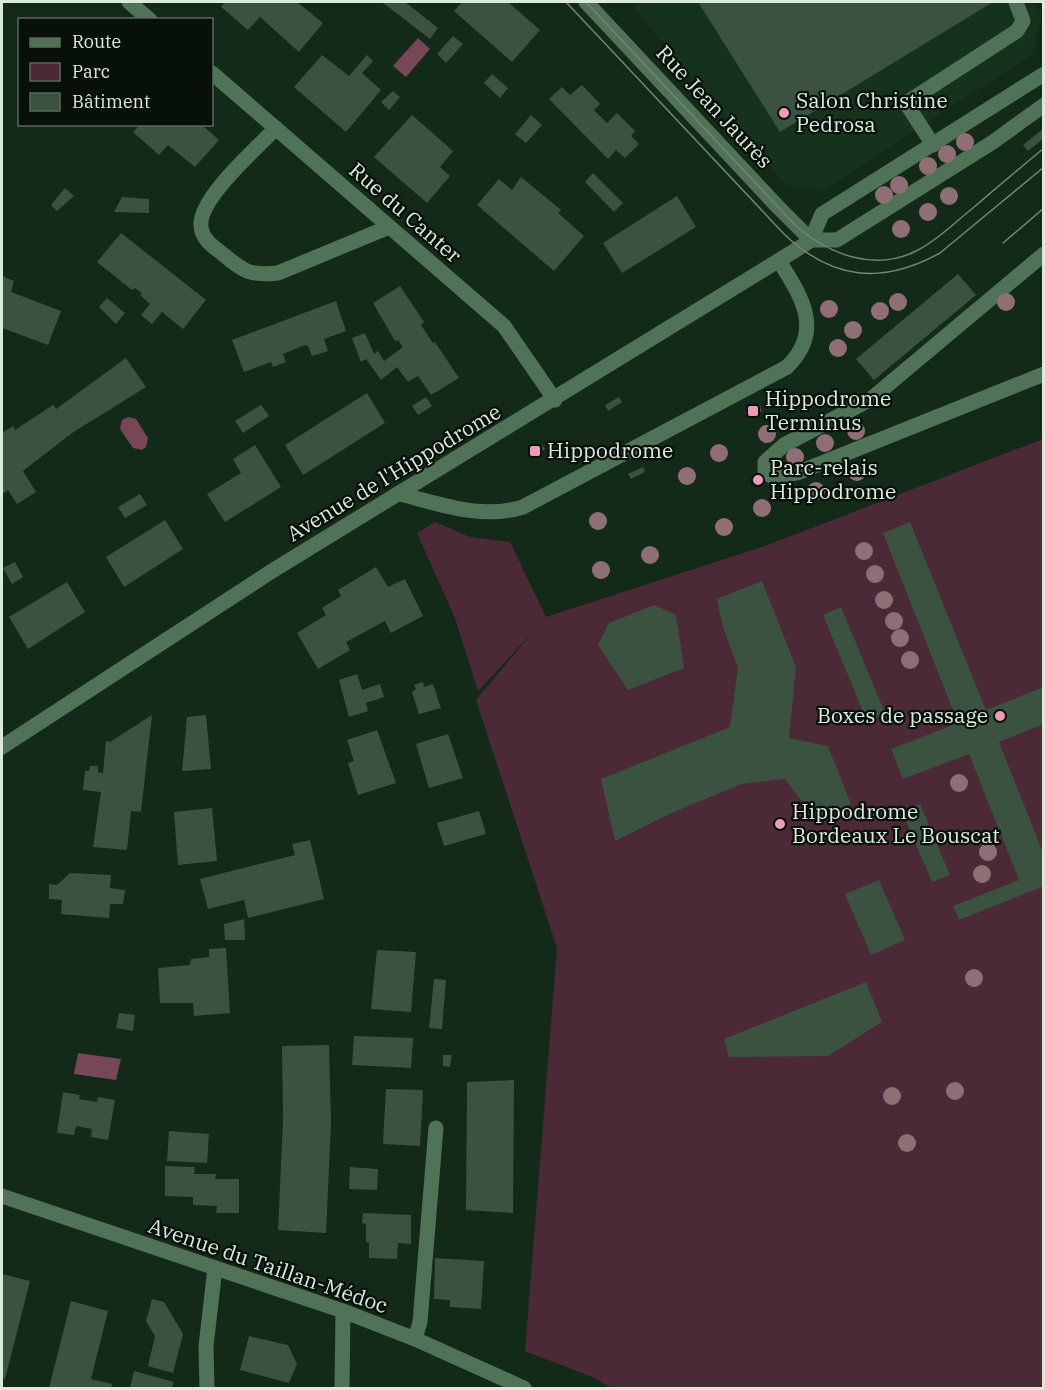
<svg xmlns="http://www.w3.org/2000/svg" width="1045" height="1390" font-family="'IBM Plex Serif',serif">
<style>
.built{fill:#15321c}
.green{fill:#4b2936}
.water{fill:#774758}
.building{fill:#3a523f}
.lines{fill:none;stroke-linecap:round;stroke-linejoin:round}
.minor{stroke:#507357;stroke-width:15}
.tram{stroke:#738576;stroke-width:1.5}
.tree{fill:#906e76}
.poi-dot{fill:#ef9ab9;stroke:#071009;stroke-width:2}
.labels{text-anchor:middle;stroke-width:4.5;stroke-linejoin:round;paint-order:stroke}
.poi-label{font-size:21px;fill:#dbe9dd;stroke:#071009;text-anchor:start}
.street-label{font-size:21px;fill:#dbe9dd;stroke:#071009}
</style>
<rect width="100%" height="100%" fill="#142a19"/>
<!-- built -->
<polygon class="built" points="642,2 1033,2 1041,13 1034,53 822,191 787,185 729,122 633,7"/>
<!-- green -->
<polygon class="green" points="1043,439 1043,1388 612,1388 592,1377 525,1351 557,948 476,700 533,632 478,691 455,618 417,533 435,522 470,537 510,542 546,617 765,546"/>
<!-- water -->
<g class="water">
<polygon points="418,38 430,49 406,77 393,66"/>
<polygon points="128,417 136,419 148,438 146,447 142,450 133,448 120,429 122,420"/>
<polygon points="78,1053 121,1059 116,1080 74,1074"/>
</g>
<!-- building -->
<g class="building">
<polygon points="225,2 297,2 323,23 299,52 260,17 248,30 221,7"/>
<polygon points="382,2 405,2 438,28 430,39"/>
<polygon points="462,2 508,2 540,30 512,62 454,11"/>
<polygon points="698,2 993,2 780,132"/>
<polygon points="453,36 463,44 446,63 437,54"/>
<polygon points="322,55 349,76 367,55 373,61 362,73 381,90 346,132 294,87"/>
<polygon points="492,74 508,88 500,98 484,83"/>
<polygon points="582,85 600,104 594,110 607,123 617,113 635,131 631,136 639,144 625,158 616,150 608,159 549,99 562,87 570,95"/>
<polygon points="393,91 400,97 389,110 381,102"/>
<polygon points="412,115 453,151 440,167 450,176 427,203 374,157"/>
<polygon points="531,115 542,125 526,143 515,134"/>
<polygon points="140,124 201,124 219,140 195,167 168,145 159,155 133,132"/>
<polygon points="1044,128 1044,138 1028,151 1023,145"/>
<polygon points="593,173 623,203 614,212 585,182"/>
<polygon points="521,177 561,210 558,213 584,236 554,271 477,205 499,179 512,190"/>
<polygon points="65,188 74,196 57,211 51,205"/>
<polygon points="677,196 696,227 622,273 603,243"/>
<polygon points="122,197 149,199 149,213 114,212"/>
<polygon points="121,233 206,300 183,329 162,312 152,324 141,315 150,304 140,295 142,293 135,288 132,290 97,262"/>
<polygon points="958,274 976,295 874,380 856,359"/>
<polygon points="2,276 14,281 11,292 61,311 48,345 2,328"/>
<polygon points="400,286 424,322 421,325 433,343 435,342 459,378 431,395 418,376 408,382 397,367 381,380 366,359 361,362 352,338 365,333 374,354 378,351 384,361 403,347 398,340 395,341 373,303"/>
<polygon points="107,298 125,313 116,324 99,307"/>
<polygon points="336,301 346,331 324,339 328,351 312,356 308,346 305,345 283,354 286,362 273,367 271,362 244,372 232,340"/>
<polygon points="126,358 146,387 72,433 23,471 36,492 17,504 8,490 2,494 2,433 13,426 15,430 53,405 56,409"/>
<polygon points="367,393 385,423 303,475 285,445"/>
<polygon points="426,397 432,406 418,415 412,406"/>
<polygon points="619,397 622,402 608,411 605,405"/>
<polygon points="261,405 269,416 243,433 235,421"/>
<polygon points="760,405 762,411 748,418 745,412"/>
<polygon points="255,445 281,487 225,522 207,494 241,473 233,459"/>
<polygon points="542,445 545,449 531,458 528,453"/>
<polygon points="643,467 645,472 631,479 628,474"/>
<polygon points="140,494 147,505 125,518 118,507"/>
<polygon points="165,520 183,549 124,587 106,557"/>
<polygon points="910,522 986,710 1044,687 1044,724 999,742 1044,855 1044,886 959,920 953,906 1019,880 969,754 903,779 891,749 958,723 883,533"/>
<polygon points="15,562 23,577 12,584 3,568"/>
<polygon points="376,567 388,587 405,579 423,616 391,633 385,621 346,642 350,650 318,669 297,633 326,615 322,608 341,596 338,590"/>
<polygon points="762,581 796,667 789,738 828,746 851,804 815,819 785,779 741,784 667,815 615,841 601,779 730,727 738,667 723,628 717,599"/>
<polygon points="67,582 85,612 28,649 9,617"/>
<polygon points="654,605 676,615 684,668 628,690 598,645 609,623"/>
<polygon points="841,607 885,713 867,721 823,615"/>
<polygon points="357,674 362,690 380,684 384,697 366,703 368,711 349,717 339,680"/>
<polygon points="423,682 424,687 433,684 441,708 419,714 412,692 416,689 414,685"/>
<polygon points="152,715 141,812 131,811 127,850 93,847 101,792 83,790 85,771 89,771 90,766 98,766 98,772 103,773 106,741 110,742"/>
<polygon points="206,715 211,769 182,771 187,717"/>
<polygon points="377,730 396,783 358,795 348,763 354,761 347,740"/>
<polygon points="448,734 463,778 429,788 416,744"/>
<polygon points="920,804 950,875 932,882 902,812"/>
<polygon points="212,808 217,861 178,865 174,812"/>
<polygon points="479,811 486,834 444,846 437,823"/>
<polygon points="310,840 324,899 248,918 244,900 208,909 200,879 295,855 292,844"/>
<polygon points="70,873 111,875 110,888 125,890 123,904 110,904 109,918 61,914 62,900 49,899 49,884 57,885"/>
<polygon points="879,880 905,940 871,955 845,894"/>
<polygon points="244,919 245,940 225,940 224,924"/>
<polygon points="226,948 230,1013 194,1016 193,1003 160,1003 158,968 190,965 191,959 209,957 209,949"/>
<polygon points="377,950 416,952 411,1012 371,1009"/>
<polygon points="434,979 446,980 442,1029 429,1028"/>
<polygon points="866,982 882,1022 828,1056 729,1057 724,1039"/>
<polygon points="119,1013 135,1015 133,1031 116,1028"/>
<polygon points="354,1036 413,1038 411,1068 352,1065"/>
<polygon points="329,1045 331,1123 326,1233 278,1230 283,1121 282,1046"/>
<polygon points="443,1055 452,1055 450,1067 443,1066"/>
<polygon points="514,1080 513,1213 466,1210 467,1082"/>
<polygon points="386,1089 423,1090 420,1146 383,1144"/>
<polygon points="63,1092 80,1095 79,1099 97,1102 98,1097 115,1100 108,1140 91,1137 92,1129 76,1126 74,1135 57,1133"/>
<polygon points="169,1131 209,1134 207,1163 167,1161"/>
<polygon points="165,1166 195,1167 194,1174 216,1174 215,1179 239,1179 239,1213 216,1213 217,1206 193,1205 193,1197 165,1196"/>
<polygon points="350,1167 378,1169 377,1190 349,1189"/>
<polygon points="363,1213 411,1215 411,1244 398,1243 397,1259 369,1258 369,1242 366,1242 366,1224 362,1223"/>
<polygon points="435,1258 484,1261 481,1309 450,1307 450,1300 434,1299"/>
<polygon points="2,1274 30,1281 5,1379 2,1378"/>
<polygon points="152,1299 164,1302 183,1334 173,1373 148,1366 155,1336 146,1321"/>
<polygon points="71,1301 108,1311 91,1379 112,1384 111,1388 49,1388"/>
<polygon points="249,1336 288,1345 297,1364 289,1383 240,1370"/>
<polygon points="134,1371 174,1382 172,1388 130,1388"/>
</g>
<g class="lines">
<!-- minor -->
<g class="minor">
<polyline points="129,2 150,20"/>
<polyline points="586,2 778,207 811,240"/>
<polyline points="212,73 504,326 555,400"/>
<path d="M276 128C257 148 198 199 201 226 202 240 214 247 224 255 244 272 251 276 278 273L389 227"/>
<polyline points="933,145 906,103 1017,31 1023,21 1016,2"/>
<polyline points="811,240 837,240 993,142 1044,105"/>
<polyline points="1044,254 871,399 784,445 765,462 765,470 771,476 797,473 1044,374"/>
<path d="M400 494C440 504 481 520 523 507L787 367C824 331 802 297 779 261"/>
<polyline points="2,747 272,571 799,248 811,240 822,214 1044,74"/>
<polyline points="2,1196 343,1311 415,1339 524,1388"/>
<polyline points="415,1339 420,1322 436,1128"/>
<polyline points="207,1388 206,1346 215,1268"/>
<polyline points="342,1388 343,1311"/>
</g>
<!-- tram -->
<g class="tram">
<path d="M566 2 784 234C832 280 882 285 940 253L1044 167"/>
<path d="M586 2 795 225C828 254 875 273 918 250 938 240 955 222 973 208 996 188 1020 168 1044 148"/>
<polyline points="1003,243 1044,208"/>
</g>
</g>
<!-- trees -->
<g class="tree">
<circle cx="965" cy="142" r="9"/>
<circle cx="947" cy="154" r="9"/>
<circle cx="928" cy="166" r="9"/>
<circle cx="899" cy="185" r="9"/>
<circle cx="884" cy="195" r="9"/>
<circle cx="949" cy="196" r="9"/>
<circle cx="928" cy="212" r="9"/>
<circle cx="901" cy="229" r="9"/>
<circle cx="898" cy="302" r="9"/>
<circle cx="1006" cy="302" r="9"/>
<circle cx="829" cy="309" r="9"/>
<circle cx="880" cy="311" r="9"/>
<circle cx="853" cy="330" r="9"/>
<circle cx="838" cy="348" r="9"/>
<circle cx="856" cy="431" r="9"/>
<circle cx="767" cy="434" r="9"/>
<circle cx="825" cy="443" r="9"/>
<circle cx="719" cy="453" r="9"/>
<circle cx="795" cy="457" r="9"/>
<circle cx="857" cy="472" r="9"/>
<circle cx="687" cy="476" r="9"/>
<circle cx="816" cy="491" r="9"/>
<circle cx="762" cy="508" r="9"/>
<circle cx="598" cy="521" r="9"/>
<circle cx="724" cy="527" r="9"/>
<circle cx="864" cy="551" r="9"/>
<circle cx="650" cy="555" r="9"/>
<circle cx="601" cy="570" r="9"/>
<circle cx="875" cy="574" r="9"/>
<circle cx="884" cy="600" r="9"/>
<circle cx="894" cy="621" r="9"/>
<circle cx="900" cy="638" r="9"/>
<circle cx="910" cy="660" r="9"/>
<circle cx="959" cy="783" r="9"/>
<circle cx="988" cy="852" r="9"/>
<circle cx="982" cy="874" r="9"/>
<circle cx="974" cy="978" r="9"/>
<circle cx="955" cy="1091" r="9"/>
<circle cx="892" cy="1096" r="9"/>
<circle cx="907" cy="1143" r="9"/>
</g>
<!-- markers -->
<g class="poi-dot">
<circle cx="784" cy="113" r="6"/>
<rect x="747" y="405" width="12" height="12" rx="3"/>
<rect x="529" y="445" width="12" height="12" rx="3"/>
<circle cx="758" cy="480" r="6"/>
<circle cx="1000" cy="716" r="6"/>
<circle cx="780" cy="824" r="6"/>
</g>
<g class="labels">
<!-- poi labels -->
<g class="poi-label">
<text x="796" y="108">Salon Christine<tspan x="796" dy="24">Pedrosa</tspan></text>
<text x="765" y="406">Hippodrome<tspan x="765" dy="24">Terminus</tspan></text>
<text x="547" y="458">Hippodrome</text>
<text x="770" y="475">Parc-relais<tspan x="770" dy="24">Hippodrome</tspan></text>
<text x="988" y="723" text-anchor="end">Boxes de passage</text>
<text x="792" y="819">Hippodrome<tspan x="792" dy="24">Bordeaux Le Bouscat</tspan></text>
</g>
<!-- street labels -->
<g class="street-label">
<text transform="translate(714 107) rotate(47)" y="7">Rue Jean Jaurès</text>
<text transform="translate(405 213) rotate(41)" y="7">Rue du Canter</text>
<text transform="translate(394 473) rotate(-31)" y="7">Avenue de l'Hippodrome</text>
<text transform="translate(268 1266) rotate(19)" y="7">Avenue du Taillan-Médoc</text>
</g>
</g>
<!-- border -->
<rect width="1045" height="1390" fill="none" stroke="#dbe9dd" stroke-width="6"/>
<!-- legend -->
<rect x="18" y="18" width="195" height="108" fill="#071009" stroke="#5c675e" stroke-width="1.5"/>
<rect x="30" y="38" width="30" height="9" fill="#507357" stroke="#5c675e" stroke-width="1.5"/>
<text x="72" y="48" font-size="18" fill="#dbe9dd">Route</text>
<rect x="30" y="63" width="30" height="18" fill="#4b2936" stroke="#5c675e" stroke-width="1.5"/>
<text x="72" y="78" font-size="18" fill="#dbe9dd">Parc</text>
<rect x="30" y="93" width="30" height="18" fill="#3a523f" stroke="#5c675e" stroke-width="1.5"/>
<text x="72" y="108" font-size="18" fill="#dbe9dd">Bâtiment</text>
</svg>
